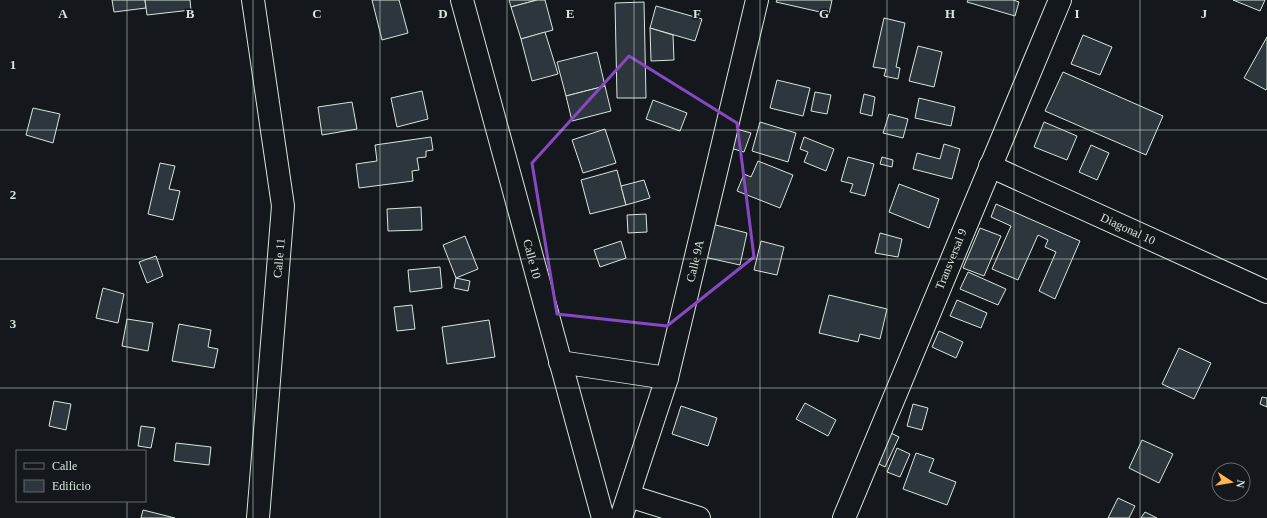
<svg xmlns="http://www.w3.org/2000/svg" width="1267" height="518" font-family="Georgia,serif">
<style>
.building{fill:#2c363c;stroke:#d8e6dc}
.lines{fill:none;stroke-linecap:round;stroke-linejoin:round}
.minor-casing{stroke:#d8e6dc;stroke-width:24}
.minor{stroke:#14181c;stroke-width:22}
.marked{fill:none;stroke:#8948c3;stroke-width:3;stroke-linejoin:round}
.grid{fill:none;stroke:#d8e6dc;stroke-width:1;stroke-opacity:0.55}
.labels{text-anchor:middle;stroke-width:3;stroke-linejoin:round;paint-order:stroke}
.street-label{font-size:12px;fill:#d8e6dc;stroke:#14181c}
.grid-label{font-size:13px;text-anchor:middle;font-weight:bold;fill:#d8e6dc;stroke:#14181c;stroke-width:3;stroke-linejoin:round;paint-order:stroke}
</style>
<rect width="100%" height="100%" fill="#14181c"/>
<!-- building -->
<g class="building">
<polygon points="112,0 145,0 146,8 114,12"/>
<polygon points="145,0 190,0 191,10 147,15"/>
<polygon points="372,0 399,0 408,33 382,40"/>
<polygon points="509,0 537,0 511,7"/>
<polygon points="537,0 545,0 553,30 521,39 511,7"/>
<polygon points="777,0 832,0 829,14 776,2"/>
<polygon points="968,0 1013,0 1019,2 1015,16 967,2"/>
<polygon points="1233,0 1265,0 1260,11"/>
<polygon points="644,2 646,98 617,98 615,3"/>
<polygon points="656,6 702,19 695,41 650,28"/>
<polygon points="884,18 905,23 896,67 900,68 898,79 884,76 886,69 873,67"/>
<polygon points="650,28 673,35 674,60 651,61"/>
<polygon points="545,32 558,74 532,81 521,39"/>
<polygon points="1083,35 1112,47 1100,75 1071,64"/>
<polygon points="1267,37 1267,88 1266,90 1244,78"/>
<polygon points="918,46 942,52 934,87 909,81"/>
<polygon points="597,52 605,86 566,96 557,62"/>
<polygon points="1063,72 1163,116 1146,155 1045,111"/>
<polygon points="777,80 810,88 803,116 770,108"/>
<polygon points="605,86 611,111 572,121 566,96"/>
<polygon points="422,91 428,119 397,127 391,98"/>
<polygon points="815,92 831,95 827,114 811,111"/>
<polygon points="864,94 875,97 872,116 860,113"/>
<polygon points="919,98 955,107 951,126 915,118"/>
<polygon points="653,100 687,113 680,131 646,119"/>
<polygon points="352,102 357,129 322,135 318,107"/>
<polygon points="33,108 60,114 53,143 26,135"/>
<polygon points="889,114 908,119 903,138 883,133"/>
<polygon points="760,122 796,133 788,162 752,151"/>
<polygon points="1044,122 1077,136 1067,160 1034,147"/>
<polygon points="733,128 751,133 744,152 727,147"/>
<polygon points="605,129 616,163 583,173 572,140"/>
<polygon points="431,137 433,150 426,151 426,157 417,158 419,170 412,171 413,181 359,188 356,164 377,161 375,145"/>
<polygon points="804,137 834,149 826,171 804,162 808,152 800,149"/>
<polygon points="944,144 960,149 952,179 913,169 917,153 940,159"/>
<polygon points="1091,145 1109,153 1097,180 1079,172"/>
<polygon points="848,157 874,164 865,196 850,192 853,184 841,181"/>
<polygon points="882,157 893,160 892,167 880,164"/>
<polygon points="758,161 793,175 780,208 737,191 744,174 751,177"/>
<polygon points="160,163 175,166 169,189 180,191 173,220 148,214"/>
<polygon points="617,170 626,205 590,214 581,180"/>
<polygon points="644,180 650,198 626,205 621,186"/>
<polygon points="899,184 939,199 929,228 889,212"/>
<polygon points="996,204 1080,241 1055,299 1039,291 1056,252 1045,247 1048,240 1038,235 1018,280 992,269 1011,226 991,217"/>
<polygon points="421,207 422,230 388,231 387,209"/>
<polygon points="646,214 647,232 628,233 627,215"/>
<polygon points="712,224 747,233 740,265 704,257"/>
<polygon points="980,228 1001,236 984,276 963,268"/>
<polygon points="880,233 902,239 898,257 875,253"/>
<polygon points="465,236 478,269 456,278 443,245"/>
<polygon points="621,241 626,258 600,267 594,250"/>
<polygon points="761,241 784,247 777,275 754,270"/>
<polygon points="156,256 163,276 147,283 139,262"/>
<polygon points="440,267 442,288 410,292 408,270"/>
<polygon points="968,272 1006,289 998,305 960,289"/>
<polygon points="456,278 470,281 468,291 454,288"/>
<polygon points="103,288 124,294 118,323 96,318"/>
<polygon points="829,295 887,309 880,339 860,334 858,342 819,333"/>
<polygon points="957,300 987,313 981,328 950,316"/>
<polygon points="412,305 415,329 397,331 394,307"/>
<polygon points="127,319 153,323 148,351 122,346"/>
<polygon points="489,320 495,357 447,364 442,327"/>
<polygon points="179,324 211,330 208,347 218,349 214,368 172,361"/>
<polygon points="939,331 963,342 956,358 932,347"/>
<polygon points="1179,348 1211,363 1194,399 1162,384"/>
<polygon points="1262,397 1267,398 1267,407 1260,404"/>
<polygon points="54,401 71,404 66,430 49,426"/>
<polygon points="805,403 836,420 828,436 796,419"/>
<polygon points="913,404 928,408 922,430 907,426"/>
<polygon points="681,406 717,418 708,446 672,434"/>
<polygon points="141,426 155,428 151,448 138,446"/>
<polygon points="889,432 899,437 885,467 875,462"/>
<polygon points="1142,440 1173,454 1159,483 1129,468"/>
<polygon points="176,443 211,447 209,465 174,461"/>
<polygon points="897,448 910,454 900,477 887,472"/>
<polygon points="916,453 934,459 929,472 956,482 947,505 903,489"/>
<polygon points="1118,498 1135,506 1129,518 1108,518"/>
<polygon points="143,510 175,518 141,518"/>
<polygon points="1145,512 1157,518 1141,518"/>
</g>
<g class="lines">
<defs>
<g id="minor">
<polyline points="253,0 283,206 258,518"/>
<polyline points="462,0 603,518"/>
<polyline points="990,166 1267,292"/>
<polyline points="560,362 667,378"/>
<polyline points="629,496 699,518"/>
<polyline points="621,518 667,378 757,0"/>
<polyline points="844,518 1060,0"/>
</g>
</defs>
<!-- minor casing -->
<use href="#minor" class="minor-casing"/>
<!-- minor -->
<use href="#minor" class="minor"/>
</g>
<!-- marked area -->
<path class="marked" d="M629 56 737 123 754 257 667 326 557 314 532 163Z"/>
<!-- grid -->
<path class="grid" d="M127 0V451M253 0V518M380 0V518M507 0V518M634 0V518M760 0V518M887 0V518M1014 0V518M1140 0V518M0 130H1267M0 259H1267M0 388H1267M127 501V518"/>
<g class="labels">
<!-- street labels -->
<g class="street-label">
<text transform="translate(1128 229) rotate(25)" y="4">Diagonal 10</text>
<text transform="translate(279 258) rotate(-85)" y="4">Calle 11</text>
<text transform="translate(532 259) rotate(75)" y="4">Calle 10</text>
<text transform="translate(951 259) rotate(-68)" y="4">Transversal 9</text>
<text transform="translate(695 261) rotate(-77)" y="4">Calle 9A</text>
</g>
</g>
<g class="grid-label">
<text x="63" y="18">A</text>
<text x="190" y="18">B</text>
<text x="317" y="18">C</text>
<text x="443" y="18">D</text>
<text x="570" y="18">E</text>
<text x="697" y="18">F</text>
<text x="824" y="18">G</text>
<text x="950" y="18">H</text>
<text x="1077" y="18">I</text>
<text x="1204" y="18">J</text>
<text x="13" y="69">1</text>
<text x="13" y="199">2</text>
<text x="13" y="328">3</text>
</g>
<!-- legend -->
<rect x="16" y="450" width="130" height="52" fill="#14181c" stroke="#626a69"/>
<rect x="24" y="463" width="20" height="6" fill="#14181c" stroke="#626a69"/>
<text x="52" y="470" font-size="12" fill="#d8e6dc">Calle</text>
<rect x="24" y="480" width="20" height="12" fill="#2c363c" stroke="#626a69"/>
<text x="52" y="490" font-size="12" fill="#d8e6dc">Edificio</text>
<!-- north arrow -->
<g transform="translate(1231 482) rotate(102)"><circle r="19" fill="#14181c" stroke="#626a69"/>
<path d="M0-3L7 15L0 10L-7 15Z" fill="#ffb74d"/>
<text y="-6" font-size="11" font-weight="bold" text-anchor="middle" fill="#d8e6dc">N</text>
</g>
</svg>
